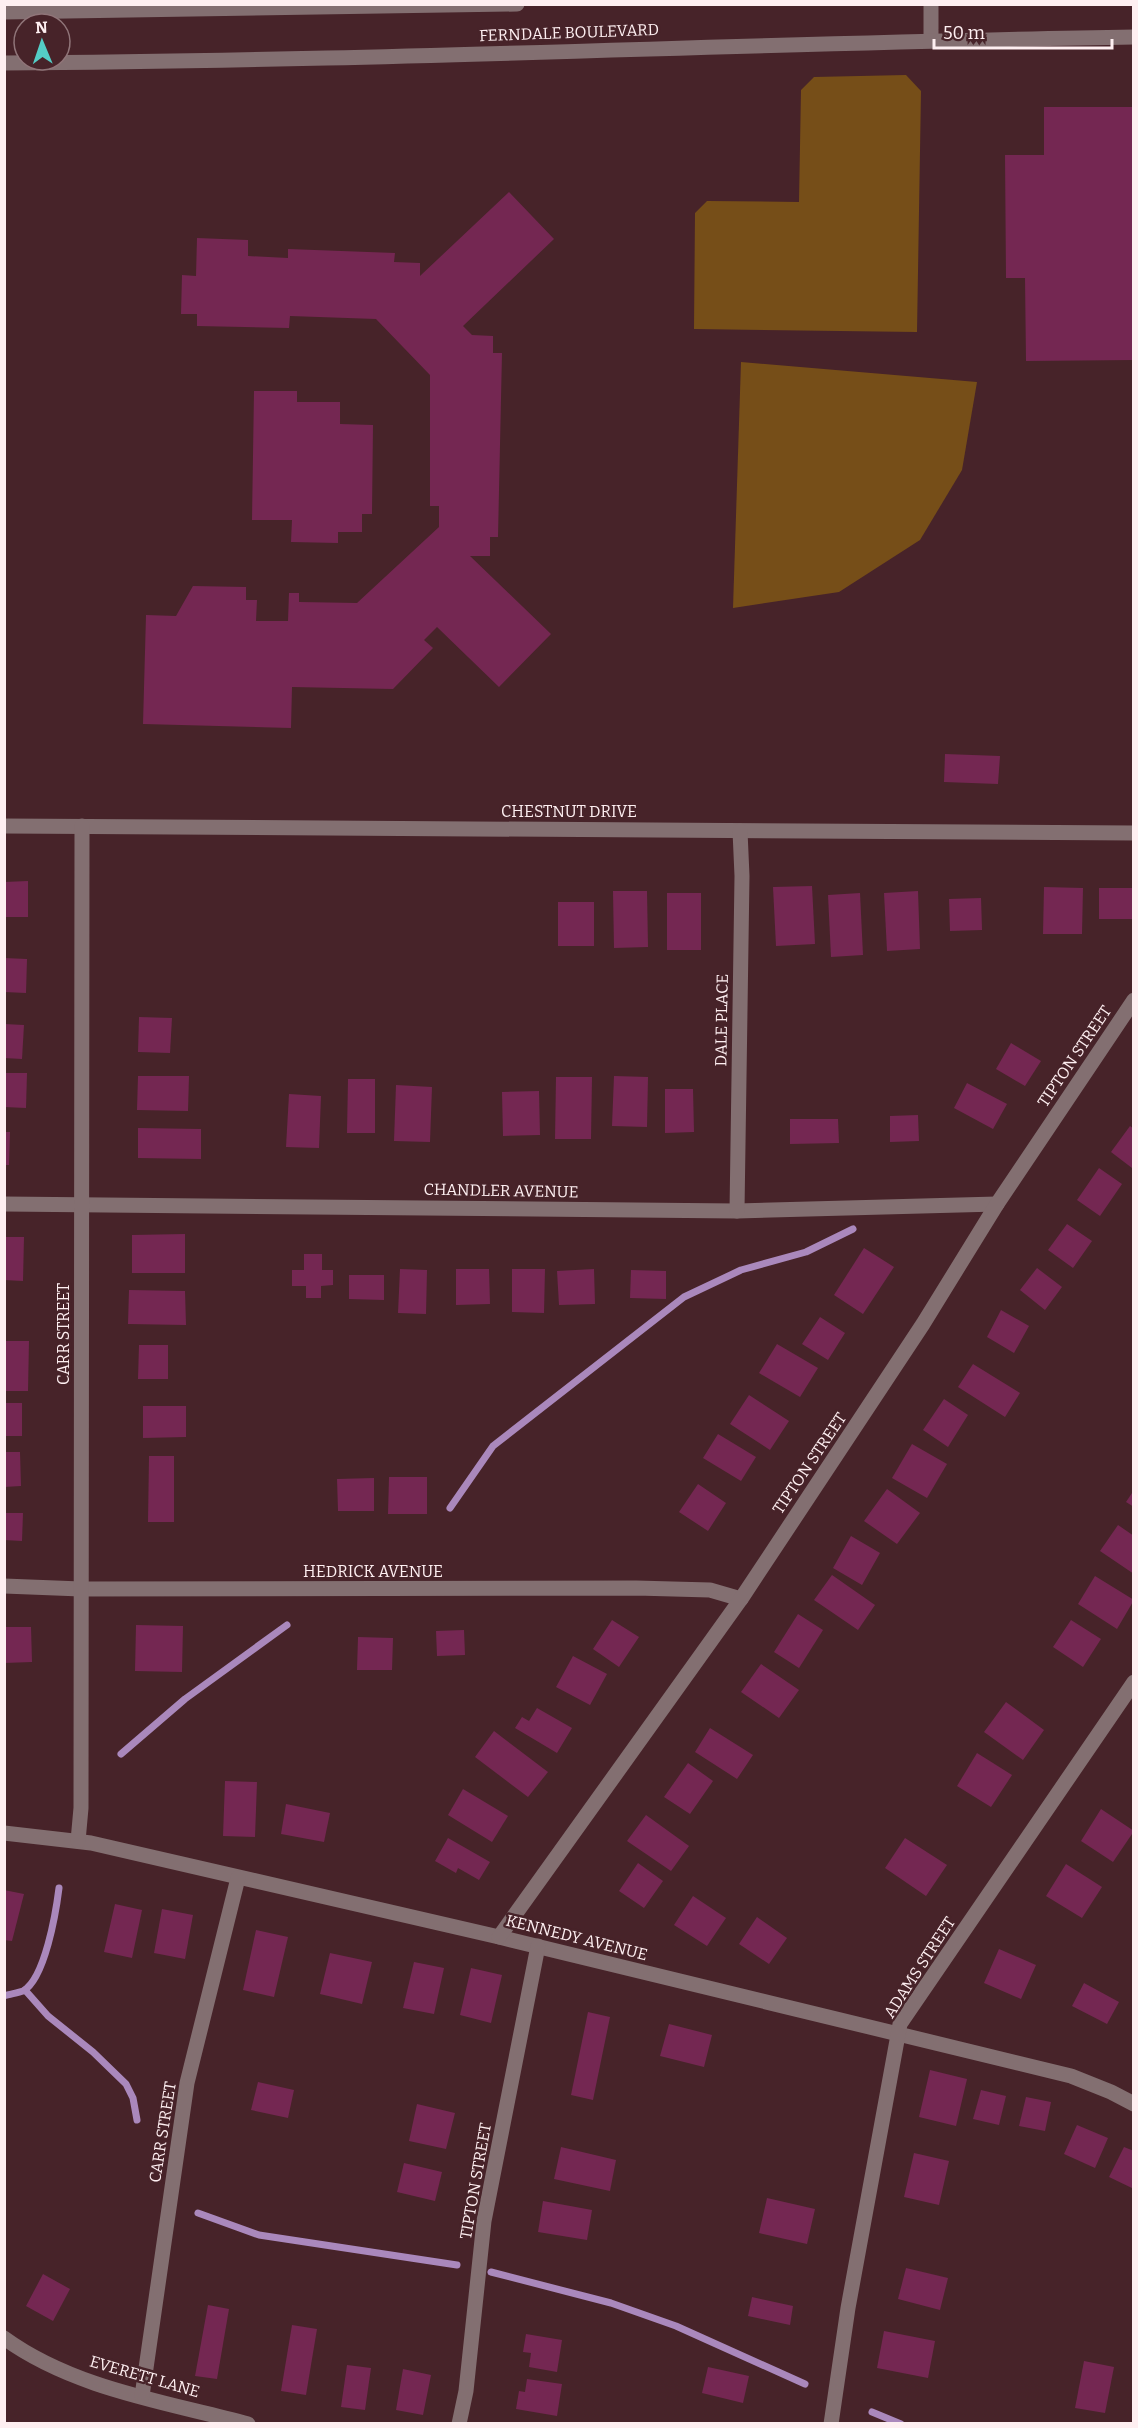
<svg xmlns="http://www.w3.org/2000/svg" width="1138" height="2428" font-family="Bitter,serif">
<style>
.green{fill:#764e18}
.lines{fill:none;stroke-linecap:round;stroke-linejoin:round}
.stream{stroke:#aa88bc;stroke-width:7}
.building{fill:#742752}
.minor{stroke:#836f71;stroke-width:15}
.labels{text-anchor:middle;stroke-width:5;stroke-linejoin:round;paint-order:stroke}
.street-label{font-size:16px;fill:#feeff1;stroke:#472329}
</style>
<rect width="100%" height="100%" fill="#472329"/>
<!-- green -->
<g class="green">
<polygon points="906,75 921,91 917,332 694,329 695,213 707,201 799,202 801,90 814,77"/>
<polygon points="741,362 977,382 962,470 920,540 839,592 733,608"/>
</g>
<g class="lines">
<!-- stream -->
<g class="stream">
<polyline points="450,1508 493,1446 684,1297 741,1270 806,1252 853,1229"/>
<polyline points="121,1754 185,1699 287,1625"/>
<polyline points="25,1990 48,2016 93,2052 126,2084 133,2098 137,2120"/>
<path d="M4 1996C10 1994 18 1993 23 1991 45 1979 56 1912 59 1888"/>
<polyline points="198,2213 259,2235 457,2265"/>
<polyline points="491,2272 611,2303 676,2326 805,2384"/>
<polyline points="872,2412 901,2424"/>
</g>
</g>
<!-- building -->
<g class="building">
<polygon points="1044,107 1134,107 1134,360 1026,361 1025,278 1006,278 1005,155 1044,155"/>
<polygon points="509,192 554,239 463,326 472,335 493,336 493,353 502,353 498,537 490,537 490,556 470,556 551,634 499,687 437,627 424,640 433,648 393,689 292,687 291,728 143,724 146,615 176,616 193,586 246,587 246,600 257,600 256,621 288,621 289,593 299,593 299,602 357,603 439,527 439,506 430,506 430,375 376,319 290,316 289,328 197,326 197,314 181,314 182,275 196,276 197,238 248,240 248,256 288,258 288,249 395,253 394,262 420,263 420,276"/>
<polygon points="254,391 297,391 297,402 340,402 340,424 373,425 372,514 362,514 362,532 338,532 338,543 291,542 292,520 252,520"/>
<polygon points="945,754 1000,756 998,784 944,782"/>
<polygon points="28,881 28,917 4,917 4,882"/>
<polygon points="812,886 815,944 776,946 773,887"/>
<polygon points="1044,887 1083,888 1082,934 1043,934"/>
<rect x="1099" y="888" width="35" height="31"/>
<polygon points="613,891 647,891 648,947 614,948"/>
<polygon points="918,891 920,949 887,951 884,893"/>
<rect x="667" y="893" width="34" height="57"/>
<polygon points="860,893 863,955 831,957 828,895"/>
<polygon points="981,898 982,930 950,931 949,899"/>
<rect x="558" y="902" width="36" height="44"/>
<polygon points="4,958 27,959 26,993 4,992"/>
<polygon points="139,1017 172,1018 170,1053 138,1052"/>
<polygon points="4,1024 24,1025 22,1059 4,1058"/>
<polygon points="1011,1043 1041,1061 1025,1086 996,1069"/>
<polygon points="4,1073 27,1073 26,1108 4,1107"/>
<polygon points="138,1076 189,1076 188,1111 137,1110"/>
<polygon points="614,1076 648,1077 647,1127 612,1126"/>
<polygon points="556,1077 592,1077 591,1139 555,1139"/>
<polygon points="348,1079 375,1079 375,1133 347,1133"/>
<polygon points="967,1083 1007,1104 993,1129 954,1108"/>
<polygon points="396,1085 432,1087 430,1142 394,1141"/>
<polygon points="665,1089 693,1089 694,1132 665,1133"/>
<polygon points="539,1091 540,1135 503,1136 502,1092"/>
<polygon points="289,1094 321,1096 319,1148 286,1147"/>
<polygon points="918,1115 919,1141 890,1142 890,1116"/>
<polygon points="790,1119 838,1119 839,1143 790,1144"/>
<polygon points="1130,1126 1134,1129 1134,1165 1132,1168 1111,1152"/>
<polygon points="138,1128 201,1129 201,1159 138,1158"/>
<polygon points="4,1132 10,1132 9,1165 4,1165"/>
<polygon points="1099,1168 1122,1184 1100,1216 1077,1200"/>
<polygon points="1067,1224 1092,1241 1073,1268 1048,1250"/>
<polygon points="185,1234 185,1273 132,1273 132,1235"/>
<polygon points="4,1237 24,1237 23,1281 4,1280"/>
<polygon points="864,1248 894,1267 863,1314 834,1295"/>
<polygon points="304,1254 322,1254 322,1270 333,1270 333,1285 321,1286 321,1298 306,1298 306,1286 292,1286 292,1270 304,1270"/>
<polygon points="1037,1268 1062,1287 1045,1310 1020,1290"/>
<polygon points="400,1269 427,1270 426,1314 398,1313"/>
<polygon points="456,1269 489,1269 490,1304 456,1305"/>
<polygon points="512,1269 545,1269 544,1313 512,1312"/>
<polygon points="594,1269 595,1304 559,1305 557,1271"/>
<polygon points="631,1270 666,1271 666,1299 630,1298"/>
<polygon points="349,1275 384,1275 384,1300 349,1299"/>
<polygon points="129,1290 185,1291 186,1325 128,1324"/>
<polygon points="1001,1310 1029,1326 1014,1353 987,1337"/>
<polygon points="820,1317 845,1333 828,1360 802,1344"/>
<polygon points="4,1341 29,1341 28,1391 4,1391"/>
<polygon points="777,1344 818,1368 800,1397 759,1373"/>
<polygon points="139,1345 168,1345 168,1379 138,1379"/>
<polygon points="973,1364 1020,1393 1005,1417 958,1387"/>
<polygon points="749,1395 789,1421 770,1450 730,1424"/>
<polygon points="944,1399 968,1415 948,1447 923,1430"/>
<rect x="4" y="1403" width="18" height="33"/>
<polygon points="143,1406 186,1406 186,1437 143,1438"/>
<polygon points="718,1434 756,1457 741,1481 703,1458"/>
<polygon points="912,1444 947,1464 927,1498 892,1478"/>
<polygon points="4,1452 20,1452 21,1486 4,1487"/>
<polygon points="149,1456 174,1456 174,1522 148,1522"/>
<polygon points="389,1477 427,1477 427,1514 388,1514"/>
<polygon points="374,1478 374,1511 338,1511 337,1479"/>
<polygon points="698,1484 726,1503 708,1531 679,1512"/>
<polygon points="887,1489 920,1513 897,1544 864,1521"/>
<polygon points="1134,1490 1134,1507 1126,1502"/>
<polygon points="4,1513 23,1513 22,1541 4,1540"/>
<polygon points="1118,1525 1134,1536 1134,1574 1100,1551"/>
<polygon points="851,1536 880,1553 862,1585 833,1568"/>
<polygon points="832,1575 875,1605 858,1630 814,1600"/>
<polygon points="1095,1576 1134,1600 1117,1629 1078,1604"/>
<polygon points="798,1614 823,1630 799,1668 774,1652"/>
<polygon points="612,1620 639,1637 619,1667 593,1649"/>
<polygon points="1071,1620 1101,1639 1083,1667 1053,1647"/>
<polygon points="136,1625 183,1626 182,1672 135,1671"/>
<polygon points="4,1627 31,1627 32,1662 4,1663"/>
<polygon points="464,1630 465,1655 437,1656 436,1631"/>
<polygon points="358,1637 393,1638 392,1670 357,1670"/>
<polygon points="573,1656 607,1674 590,1705 556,1687"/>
<polygon points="761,1664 799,1690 779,1718 741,1692"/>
<polygon points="1006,1702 1044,1730 1023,1760 984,1732"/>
<polygon points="537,1708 572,1728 557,1753 515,1728 522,1717 529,1721"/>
<polygon points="710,1728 753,1755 737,1779 695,1752"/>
<polygon points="494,1731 548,1772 528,1797 475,1757"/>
<polygon points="977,1753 1012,1775 991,1807 957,1786"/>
<polygon points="688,1763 713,1781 690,1814 664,1797"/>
<polygon points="225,1781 257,1782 255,1837 223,1836"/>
<polygon points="463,1789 508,1816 492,1842 448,1815"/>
<polygon points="286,1804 330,1813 324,1842 281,1834"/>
<polygon points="1101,1809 1134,1831 1113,1862 1081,1841"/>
<polygon points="646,1815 689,1846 671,1871 627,1841"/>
<polygon points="448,1838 490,1862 479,1880 458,1868 456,1873 435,1861"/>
<polygon points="905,1838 947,1865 926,1896 885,1868"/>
<polygon points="638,1863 663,1881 644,1908 619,1891"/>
<polygon points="1066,1864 1102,1887 1082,1918 1046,1896"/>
<polygon points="4,1890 24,1894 12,1941 4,1940"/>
<polygon points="693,1896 726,1918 707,1946 674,1925"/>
<polygon points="115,1904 142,1910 132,1958 104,1952"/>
<polygon points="162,1909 193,1915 185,1959 154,1953"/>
<polygon points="757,1917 787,1938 769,1964 739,1944"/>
<polygon points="256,1930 288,1937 274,1997 243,1990"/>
<polygon points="999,1949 1036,1965 1021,1999 984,1983"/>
<polygon points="330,1953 372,1962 362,2004 320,1994"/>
<polygon points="414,1962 444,1968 434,2014 403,2008"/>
<polygon points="471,1968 502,1975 491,2023 460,2015"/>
<polygon points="1084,1983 1119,2002 1107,2024 1072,2006"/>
<polygon points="588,2012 610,2017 593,2100 571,2095"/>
<polygon points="669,2024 712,2035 704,2067 660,2056"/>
<polygon points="930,2070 967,2079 956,2126 919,2117"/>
<polygon points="258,2082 294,2090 288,2118 251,2110"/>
<polygon points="981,2090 1006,2096 999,2125 973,2119"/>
<polygon points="1026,2097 1051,2102 1045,2131 1019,2126"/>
<polygon points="417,2104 455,2113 446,2149 409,2141"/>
<polygon points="1077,2125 1108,2138 1095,2168 1064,2154"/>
<polygon points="561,2147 616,2160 610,2191 554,2179"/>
<polygon points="1124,2147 1134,2151 1134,2189 1109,2177"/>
<polygon points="914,2153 949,2161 939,2205 904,2197"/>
<polygon points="404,2163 442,2172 435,2201 397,2192"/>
<polygon points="767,2198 815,2209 807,2244 759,2233"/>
<polygon points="543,2201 592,2210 587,2240 538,2232"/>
<polygon points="906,2268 948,2278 940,2310 898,2299"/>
<polygon points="43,2274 70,2289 53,2321 26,2306"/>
<polygon points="752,2297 793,2306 790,2325 748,2316"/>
<polygon points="208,2305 229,2309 217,2379 195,2376"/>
<polygon points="292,2325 317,2329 306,2395 281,2391"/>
<polygon points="884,2331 935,2341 928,2378 877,2368"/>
<polygon points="526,2334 562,2340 557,2372 529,2367 531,2353 523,2352"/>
<polygon points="1084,2361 1114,2367 1105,2413 1075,2408"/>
<polygon points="347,2365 371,2368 365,2410 341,2407"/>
<polygon points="708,2367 749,2376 743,2403 702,2393"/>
<polygon points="403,2369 431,2375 423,2415 396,2410"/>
<polygon points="527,2379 562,2384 557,2416 516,2409 519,2391 525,2392"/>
</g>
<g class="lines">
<!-- minor -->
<g class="minor">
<polyline points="4,12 517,4"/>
<polyline points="931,40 931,4"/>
<path d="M4 63C381 61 757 43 1134 37"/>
<polyline points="4,826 1134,833"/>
<polyline points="4,1204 737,1211 997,1204"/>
<polyline points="737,1211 742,876 740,831"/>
<polyline points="4,1586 81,1589 636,1588 710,1590 741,1599"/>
<polyline points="4,1833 91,1843 499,1937 1071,2076 1111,2092 1134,2104"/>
<polyline points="78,1841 81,1808 82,826"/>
<polyline points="499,1937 741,1599 923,1324 997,1204 1134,1000"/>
<path d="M4 2338C74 2389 167 2402 248 2424"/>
<polyline points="142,2396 187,2083 238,1878"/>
<polyline points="459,2424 466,2391 484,2221 538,1946"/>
<polyline points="831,2424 848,2308 900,2024 1134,1682"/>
</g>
</g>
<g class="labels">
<!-- street labels -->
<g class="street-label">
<text transform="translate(569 32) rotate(-2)" y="6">FERNDALE BOULEVARD</text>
<text x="569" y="817">CHESTNUT DRIVE</text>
<text transform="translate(721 1020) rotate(-89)" y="6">DALE PLACE</text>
<text transform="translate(1074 1056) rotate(-56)" y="6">TIPTON STREET</text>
<text transform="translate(501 1190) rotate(1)" y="6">CHANDLER AVENUE</text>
<text transform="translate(63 1334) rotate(-90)" y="6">CARR STREET</text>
<text transform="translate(809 1463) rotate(-56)" y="6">TIPTON STREET</text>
<text x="373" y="1577">HEDRICK AVENUE</text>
<text transform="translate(577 1937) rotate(14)" y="6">KENNEDY AVENUE</text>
<text transform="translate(919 1967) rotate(-57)" y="6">ADAMS STREET</text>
<text transform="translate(162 2132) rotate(-81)" y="6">CARR STREET</text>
<text transform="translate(475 2181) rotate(-80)" y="6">TIPTON STREET</text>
<text transform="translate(145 2376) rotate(16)" y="6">EVERETT LANE</text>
</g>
</g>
<!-- border -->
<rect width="1138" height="2428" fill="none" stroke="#feeff1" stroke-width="12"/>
<!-- north arrow -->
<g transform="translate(42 42) rotate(358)"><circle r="28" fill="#472329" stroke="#907579" stroke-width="1.5"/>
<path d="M0-4.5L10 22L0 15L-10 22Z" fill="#54cdc6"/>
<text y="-9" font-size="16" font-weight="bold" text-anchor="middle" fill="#feeff1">N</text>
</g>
<!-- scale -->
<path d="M934 39v9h178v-9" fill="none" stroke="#feeff1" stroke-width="3"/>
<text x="943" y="39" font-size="18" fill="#feeff1" stroke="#472329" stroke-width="4.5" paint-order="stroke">50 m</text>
</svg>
